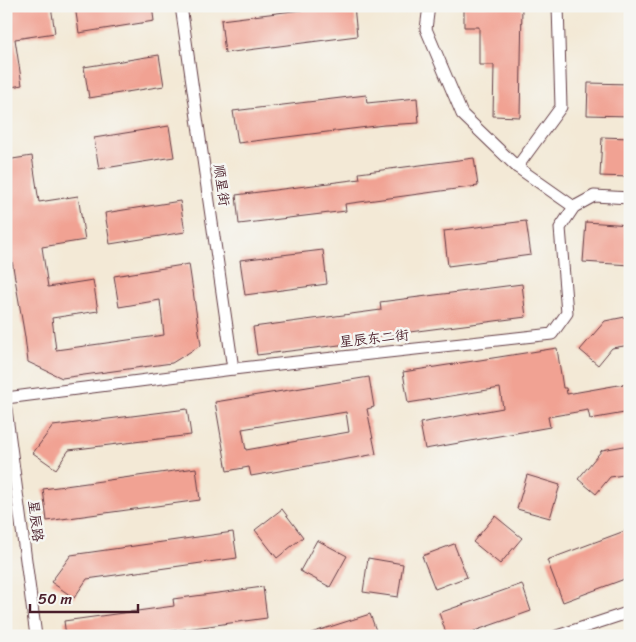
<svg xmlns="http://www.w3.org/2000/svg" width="636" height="642" font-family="Sriracha,'LXGW WenKai TC',sans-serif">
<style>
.building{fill:#f1a293;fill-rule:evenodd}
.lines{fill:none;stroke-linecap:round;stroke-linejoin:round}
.minor-casing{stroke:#633d45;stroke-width:13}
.minor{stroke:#fff;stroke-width:11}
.labels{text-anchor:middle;stroke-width:5;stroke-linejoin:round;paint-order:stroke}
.street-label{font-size:14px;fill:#4a1f2b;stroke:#f6f6f2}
</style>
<rect width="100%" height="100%" fill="#f6f6f2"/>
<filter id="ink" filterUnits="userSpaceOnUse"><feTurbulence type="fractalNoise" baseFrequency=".02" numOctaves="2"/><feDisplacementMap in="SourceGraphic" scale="10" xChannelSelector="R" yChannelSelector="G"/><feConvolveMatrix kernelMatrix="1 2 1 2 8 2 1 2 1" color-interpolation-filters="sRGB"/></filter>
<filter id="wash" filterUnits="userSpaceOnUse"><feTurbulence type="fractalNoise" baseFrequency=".0096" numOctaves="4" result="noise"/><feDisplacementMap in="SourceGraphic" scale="20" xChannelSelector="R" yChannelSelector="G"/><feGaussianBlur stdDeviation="1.12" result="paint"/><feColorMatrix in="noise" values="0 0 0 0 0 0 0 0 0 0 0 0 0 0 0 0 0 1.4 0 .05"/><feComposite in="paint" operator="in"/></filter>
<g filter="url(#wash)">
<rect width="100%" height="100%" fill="#f3e9d6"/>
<g id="blocks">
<!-- building -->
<g class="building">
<polygon points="6,6 51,6 55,33 15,39 22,85 6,88"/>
<polygon points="75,6 152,6 154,21 79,33"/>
<polygon points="333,6 354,6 357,36 225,53 221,20"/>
<polygon points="464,6 522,6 520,117 493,116 494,65 479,65 479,27 464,27"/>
<polygon points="159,55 164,86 89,98 84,67"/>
<polygon points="588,83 630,84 630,116 587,115"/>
<polygon points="366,95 367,103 417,98 419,123 384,125 238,143 233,111"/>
<polygon points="169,126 174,157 99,169 94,138"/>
<polygon points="602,137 630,138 630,177 600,176"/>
<polygon points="32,156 39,202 78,196 85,240 42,247 48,287 93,280 98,311 52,318 56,350 164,335 160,300 119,307 114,276 189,264 201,345 172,363 62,378 28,362 25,337 6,226 6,160"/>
<polygon points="474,158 478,186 345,204 346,211 239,224 236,195 360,179 359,173"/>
<polygon points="180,201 185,232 110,244 105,213"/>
<polygon points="526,221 531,255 448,266 444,231"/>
<polygon points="586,222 630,225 630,265 583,262"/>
<polygon points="323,250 327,284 245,295 240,260"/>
<polygon points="522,284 526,317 363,338 364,342 257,355 253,327 381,310 380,302"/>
<polygon points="630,316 630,345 612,348 598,365 580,350 605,321"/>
<polygon points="557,348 563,388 566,388 567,394 630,383 630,412 590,419 588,410 548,417 550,427 425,449 420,423 503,408 500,388 408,403 403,372"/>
<path d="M369 377 374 407 367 409 376 454 251 476 249 467 227 471 215 402ZM346 412 349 432 246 450 242 429Z"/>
<polygon points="187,409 191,435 69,450 56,469 33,453 53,426"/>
<polygon points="630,445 630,474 610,477 596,494 578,479 602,450"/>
<polygon points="196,468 200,500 47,521 43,489"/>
<polygon points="527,475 560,485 550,518 517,509"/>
<polygon points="282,509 303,537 277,558 255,530"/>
<polygon points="495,516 522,538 500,564 473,542"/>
<polygon points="630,529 630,577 563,602 547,560"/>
<polygon points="233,532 237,558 87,579 74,598 51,582 71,555"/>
<polygon points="317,540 347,556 330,587 300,571"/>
<polygon points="454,544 467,577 435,589 422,556"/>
<polygon points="368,558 403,564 398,597 363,592"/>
<polygon points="522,584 531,611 460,636 447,636 439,613"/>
<polygon points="263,587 267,618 157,633 157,636 66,636 64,621 174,606 173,599"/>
<polygon points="370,614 378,636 312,636 311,633"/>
</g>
</g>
</g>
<g filter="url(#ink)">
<use href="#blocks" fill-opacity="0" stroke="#633d45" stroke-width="1"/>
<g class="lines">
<defs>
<g id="minor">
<polyline points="181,6 233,369"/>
<polyline points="429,6 426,29 462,114 517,167 574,207"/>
<polyline points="517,167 561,107 558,6"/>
<polyline points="6,398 233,369 552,334 567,313 560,228 574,207 594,196 630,198"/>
<polyline points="6,409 36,636"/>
<polyline points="557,636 630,612"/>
</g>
</defs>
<!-- minor casing -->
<use href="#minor" class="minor-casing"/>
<!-- minor -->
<use href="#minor" class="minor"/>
</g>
</g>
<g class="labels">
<!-- street labels -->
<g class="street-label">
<text transform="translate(222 185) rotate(82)" y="5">顺星街</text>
<text transform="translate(374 338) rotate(-6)" y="5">星辰东二街</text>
<text transform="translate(36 521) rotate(83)" y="5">星辰路</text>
</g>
</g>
<!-- margin -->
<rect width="636" height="642" fill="none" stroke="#f6f6f2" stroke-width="25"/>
<!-- scale -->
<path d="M30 604v8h108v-8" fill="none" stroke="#4a1f2b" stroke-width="2.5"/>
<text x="38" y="604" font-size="15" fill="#4a1f2b" stroke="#f6f6f2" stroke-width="4" paint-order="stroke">50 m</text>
</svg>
